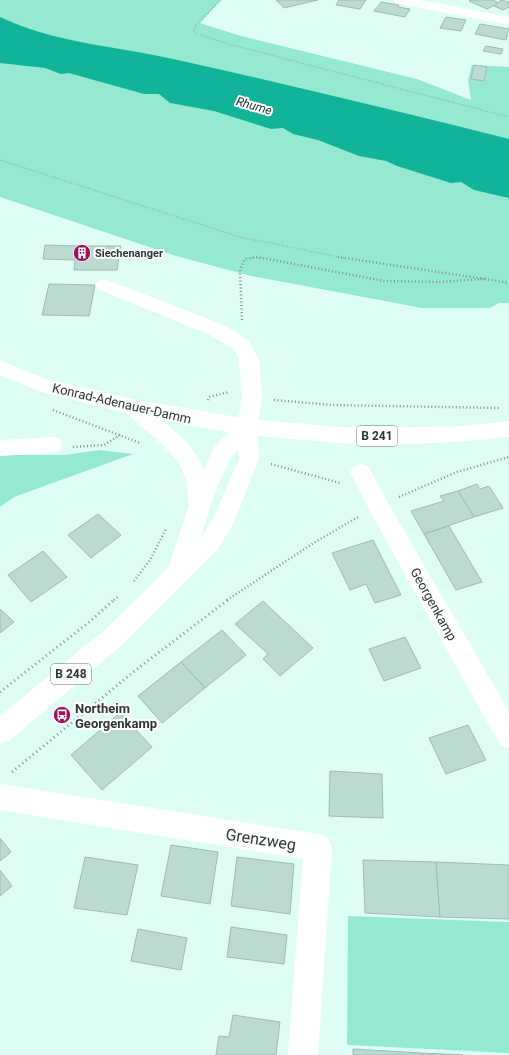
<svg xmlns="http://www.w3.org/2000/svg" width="509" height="1055" font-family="Roboto,sans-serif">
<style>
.green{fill:#95e8d2}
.water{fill:#11b498}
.building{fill:#bbdbd2;stroke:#9dbcb3}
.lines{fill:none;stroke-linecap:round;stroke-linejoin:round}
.path-far2{stroke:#819690;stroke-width:1.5;stroke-dasharray:0.5 2;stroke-linecap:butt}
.path-far1{stroke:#819690;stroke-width:2.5;stroke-dasharray:1 2.5;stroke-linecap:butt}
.path{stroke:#819690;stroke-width:3;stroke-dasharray:1 3.5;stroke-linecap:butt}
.minor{fill:#fff;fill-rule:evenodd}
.major{fill:#fff;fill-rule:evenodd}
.labels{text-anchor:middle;stroke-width:4;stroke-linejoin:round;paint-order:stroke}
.far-poi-label{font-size:11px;font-weight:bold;fill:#2b3734;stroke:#fff;text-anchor:start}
.far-water-label{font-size:12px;font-style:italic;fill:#19302a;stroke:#fff}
.shield{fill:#fff;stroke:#6b7371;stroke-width:1}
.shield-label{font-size:12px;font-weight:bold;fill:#2b3734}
.street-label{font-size:13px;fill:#2b3734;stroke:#fff}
.poi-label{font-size:13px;font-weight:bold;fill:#2b3734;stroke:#fff;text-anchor:start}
.near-street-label{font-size:16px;fill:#2b3734;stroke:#fff}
</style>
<rect width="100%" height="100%" fill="#defef5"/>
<!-- green -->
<g class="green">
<polygon points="0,0 221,0 200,23 241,36 417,79 471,100 468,80 472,65 509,67 509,303 499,303 490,308 422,308 251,276 176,256 0,197"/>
<polygon points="100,450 133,454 14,497 0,507 0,455 64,455"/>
<polygon points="348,916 509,922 509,1053 347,1045"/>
</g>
<!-- water -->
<path class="water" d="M0 17C55 43 115 46 173 59 286 84 397 111 509 139V198L474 190 461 182 451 183 397 166 386 161 359 156 318 140 293 134 283 128 271 129 214 111 170 103 159 94H144L69 73 61 74 45 68 0 63Z"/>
<!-- building -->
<g class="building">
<polygon points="276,0 318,0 284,8"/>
<polygon points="339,0 366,0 360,9 336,5"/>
<polygon points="470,0 493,0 499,3 487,9 469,1"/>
<polygon points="501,0 509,2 509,7 503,10 494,6"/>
<polygon points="381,2 399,5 398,7 410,9 405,17 374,11"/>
<polygon points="446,17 466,20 461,31 440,28"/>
<polygon points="480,24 509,29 506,40 475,34"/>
<polygon points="486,46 503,49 501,54 483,51"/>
<polygon points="474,65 487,67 484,81 471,79"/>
<polygon points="45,245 79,246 121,246 117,270 74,270 75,260 43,259"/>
<polygon points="49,284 95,285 89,316 42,315"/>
<polygon points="477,484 480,489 489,486 503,508 474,517 458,491"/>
<polygon points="458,491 474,517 424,534 411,511 444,501 440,496"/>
<polygon points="98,514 121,535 91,558 68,535"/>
<polygon points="449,526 482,582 456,590 424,534"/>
<polygon points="373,540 401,595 375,603 366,584 350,590 332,553"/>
<polygon points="43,551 67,577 31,602 8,575"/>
<polygon points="263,601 313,648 280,676 263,659 268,654 235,624"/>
<polygon points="0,609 14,622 0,633"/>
<polygon points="222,630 246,655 205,688 181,662"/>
<polygon points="405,637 421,668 384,681 369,649"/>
<polygon points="181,662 205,688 162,723 138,696"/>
<polygon points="120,713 152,747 102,790 71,755"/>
<polygon points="468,725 486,760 446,774 429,738"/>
<polygon points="330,771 382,774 383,818 329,816"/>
<polygon points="0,838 11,852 0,861"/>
<polygon points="171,845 218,852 210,904 161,896"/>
<polygon points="85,857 138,865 127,915 74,908"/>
<polygon points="237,857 294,864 290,914 231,906"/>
<polygon points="363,860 436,862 440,917 365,913"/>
<polygon points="436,862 509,865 509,919 440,917"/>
<polygon points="0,870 12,886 0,896"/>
<polygon points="231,927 287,935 284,964 227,957"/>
<polygon points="138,929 187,938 181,970 131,961"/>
<polygon points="233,1015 280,1022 276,1055 216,1055 219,1036 229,1037"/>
<polygon points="353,1049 422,1053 422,1055 353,1055"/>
<polygon points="422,1053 463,1055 422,1055"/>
</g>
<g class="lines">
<!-- path-far2 -->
<g class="path-far2">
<polyline points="221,0 195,26 194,33 232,45 509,117"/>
<polyline points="0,160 240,237 344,258"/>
<polyline points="251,258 262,258"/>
</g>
<!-- path-far1 -->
<g class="path-far1">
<polyline points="338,257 485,279"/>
<polyline points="242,320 240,270 245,259 257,257 384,281 439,282 485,279 509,283"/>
<polyline points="208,400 209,397 229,392"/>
<polyline points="274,400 333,405 499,408"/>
<polyline points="53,410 140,443"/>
<polyline points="73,447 104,445 120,435"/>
<polyline points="271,464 340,483"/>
<polyline points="399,497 457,472 509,457"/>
<polyline points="134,581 150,560 166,529"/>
<polyline points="114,600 119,596"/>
<polyline points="227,600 312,544 358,517"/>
</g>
<!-- path -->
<g class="path">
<polyline points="0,692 88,623 115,599"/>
<polyline points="12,772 137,669 229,599"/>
</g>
<!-- minor -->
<g class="minor">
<polygon points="393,0 421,0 509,17 509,25 400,4 395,3"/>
<polygon points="104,279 224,325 249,341 259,360 262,397 257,427 254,432 247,435 240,432 237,427 242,397 239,360 235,350 210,335 98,289 95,285 98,281"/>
<polygon points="53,437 60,439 63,445 60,451 53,453 0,456 0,440"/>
<polygon points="361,464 368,466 388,503 509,712 509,748 500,745 372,515 350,472 354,466"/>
<polygon points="0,784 318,834 328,838 332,848 318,1055 288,1055 303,859 0,810"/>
</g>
<!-- major -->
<path class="major" d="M0 360 46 379 132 399 247 419 341 427 381 428 463 426 509 421V437C453 443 396 446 340 443 313 441 285 438 258 436L259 459 233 524 217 550 124 643 9 741 0 744V716L108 627 168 568 189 506 186 480 179 463 163 445 126 413 42 392 0 375ZM161 420 229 432 215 446 204 470C196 449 179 434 161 420ZM238 449 239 459 213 519 201 537C208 513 222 465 238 449Z"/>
</g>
<!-- icons -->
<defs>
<symbol id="building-disc" viewBox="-11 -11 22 22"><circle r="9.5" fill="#9e0f5b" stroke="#fff"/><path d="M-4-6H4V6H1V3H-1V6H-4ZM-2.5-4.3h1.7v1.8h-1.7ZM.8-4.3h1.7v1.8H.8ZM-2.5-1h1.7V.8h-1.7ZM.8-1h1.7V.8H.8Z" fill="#fff"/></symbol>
<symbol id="bus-disc" viewBox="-11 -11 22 22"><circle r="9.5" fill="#9e0f5b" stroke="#fff"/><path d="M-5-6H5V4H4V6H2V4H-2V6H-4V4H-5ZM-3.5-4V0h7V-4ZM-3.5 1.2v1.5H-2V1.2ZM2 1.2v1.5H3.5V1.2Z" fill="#fff"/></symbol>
</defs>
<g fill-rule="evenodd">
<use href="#building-disc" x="72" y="243" width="20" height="20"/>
<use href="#bus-disc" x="52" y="705" width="20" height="20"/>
</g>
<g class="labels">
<!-- far-poi labels -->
<g class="far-poi-label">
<text x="95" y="257">Siechenanger</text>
</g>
<!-- far-water labels -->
<g class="far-water-label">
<text transform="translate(254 106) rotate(16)" y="4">Rhume</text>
</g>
<!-- shield labels -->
<g class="shield">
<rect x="357" y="426" width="40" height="20" rx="3"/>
<rect x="51" y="664" width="40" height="20" rx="3"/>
</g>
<g class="shield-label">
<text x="377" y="440">B 241</text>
<text x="71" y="678">B 248</text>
</g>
<!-- street labels -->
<g class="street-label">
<text transform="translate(122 403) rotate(13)" y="5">Konrad-Adenauer-Damm</text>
<text transform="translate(434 604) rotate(61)" y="5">Georgenkamp</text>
</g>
<!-- poi labels -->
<g class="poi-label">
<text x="75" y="713">Northeim<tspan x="75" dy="15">Georgenkamp</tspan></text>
</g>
<!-- near-street labels -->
<g class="near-street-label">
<text transform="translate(261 839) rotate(9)" y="6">Grenzweg</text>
</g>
</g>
</svg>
